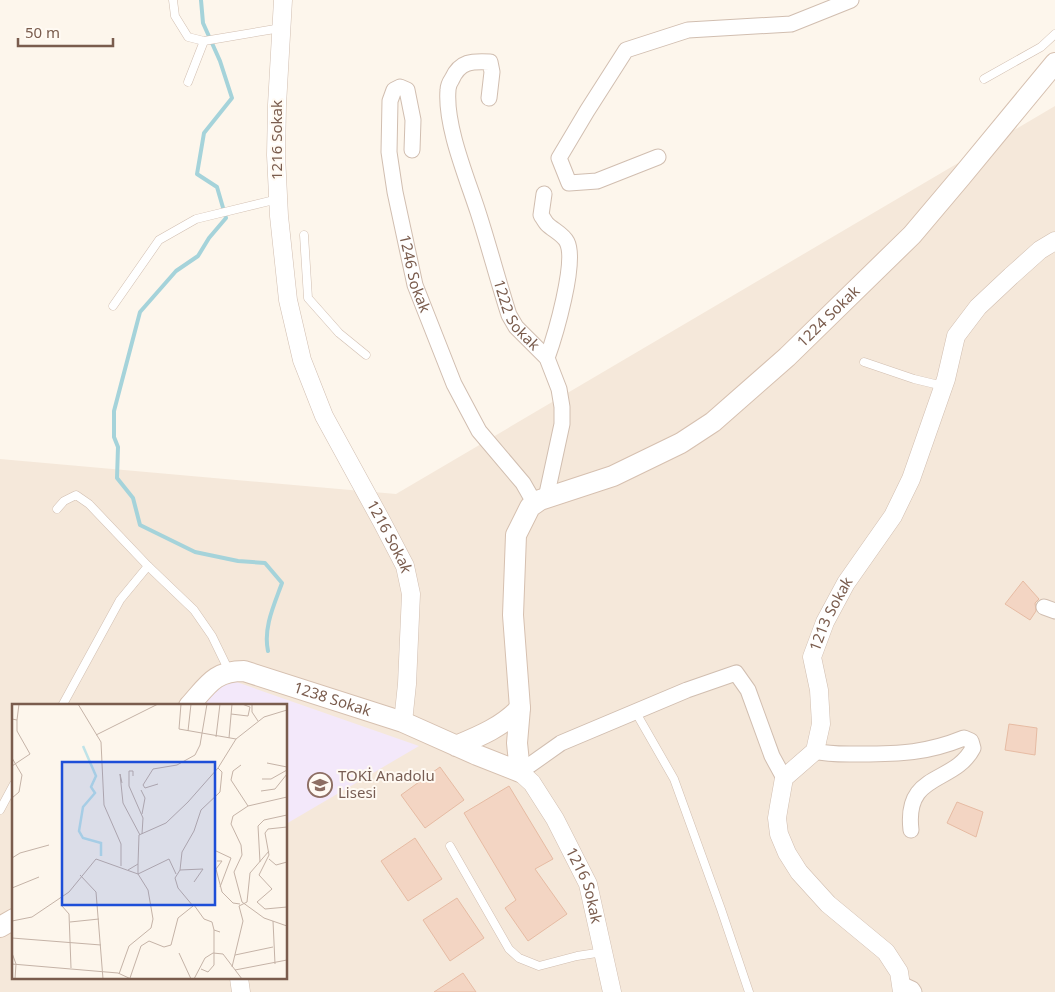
<svg xmlns="http://www.w3.org/2000/svg" width="1055" height="992" font-family="'Noto Sans',sans-serif">
<style>
.residential{fill:#f5e8da;fill-rule:evenodd}
.education{fill:#f3e8fa}
.lines{fill:none;stroke-linecap:round;stroke-linejoin:round}
.stream{stroke:#a5d3da;stroke-width:4}
.building{fill:#f3d5c3;stroke:#e6bba3}
.service-casing{stroke:#d1beb0;stroke-width:9}
.minor-casing{stroke:#d1beb0;stroke-width:17}
.tertiary-casing{stroke:#d1beb0;stroke-width:19}
.secondary-casing{stroke:#d6c0b0;stroke-width:22}
.service{stroke:#fff;stroke-width:8}
.minor{stroke:#fff;stroke-width:15}
.tertiary{stroke:#fff;stroke-width:18}
.secondary{stroke:#fff;stroke-width:20}
.labels{text-anchor:middle;stroke-width:4;stroke-linejoin:round;paint-order:stroke}
.street-label{font-size:15px;fill:#7a5c4d;stroke:#fffaf3}
.education-label{font-size:15px;fill:#785e54;stroke:#fffaf3;text-anchor:start}
.inset-river{fill:none;stroke:#bfe3e8;stroke-width:2.5}
.inset-road{fill:none;stroke:#c5b3a7;stroke-width:1}
.view{fill:#1d4ed8;fill-opacity:0.15;stroke:#1d4ed8;stroke-width:2.5}
.inset-edge{fill:none;stroke:#7a5c4d;stroke-width:2.5}
</style>
<rect width="100%" height="100%" fill="#fdf6ec"/>
<!-- residential -->
<path class="residential" d="M1055 106V992H0V459L396 494ZM14 706H286V978H14Z"/>
<!-- education -->
<polygon class="education" points="225,678 419,746 286,824 286,706 199,706"/>
<g class="lines">
<!-- stream -->
<path class="stream" d="M201 0 203 23 220 61 232 98 204 133 197 174 217 187 226 218 209 238 198 256 176 271 140 312 114 411V437L118 447 117 478 133 498 140 525 195 552 238 561 265 563 282 583C274 605 263 628 268 651"/>
</g>
<!-- building -->
<g class="building">
<polygon points="1023,581 1039,599 1035,603 1036,611 1030,620 1005,604"/>
<polygon points="1009,724 1037,728 1035,755 1005,750"/>
<polygon points="440,767 464,800 425,828 401,795"/>
<polygon points="509,786 553,859 535,869 567,914 528,941 505,908 516,900 464,813"/>
<polygon points="957,802 983,812 976,837 947,823"/>
<polygon points="415,838 442,879 408,901 381,861"/>
<polygon points="457,898 484,938 450,961 423,920"/>
<polygon points="463,973 476,992 434,992"/>
</g>
<g class="lines">
<defs>
<g id="service">
<polyline points="173,0 175,16 188,37 204,41 281,28"/>
<polyline points="984,79 1041,47 1055,34"/>
<polyline points="188,82 204,41"/>
<polyline points="304,235 308,298 339,333 366,355"/>
<polyline points="113,306 159,240 196,219 278,199"/>
<polyline points="864,362 914,379 943,386"/>
<polyline points="57,509 64,501 76,495 89,504 148,566 194,610 212,636 229,671"/>
<polyline points="62,706 120,600 148,566"/>
<polyline points="635,711 674,779 721,909 749,992"/>
<polyline points="0,810 14,784"/>
<polyline points="450,846 509,949 519,958 539,966 577,956 603,952"/>
</g>
<g id="minor">
<path id="s1" d="M489 98 492 72 490 62C472 61 460 61 452 79 450 82 448 86 448 90 445 126 467 178 478 212 489 246 498 281 509 315L516 327 547 358 559 389 562 407V424L546 498"/>
<path id="s2" d="M412 150 413 120 407 90 400 87 394 90 390 101 389 152 395 192 415 285 454 384 479 431 523 483 535 504"/>
<polyline points="658,157 597,181 569,183 559,158 587,111 626,50 688,30 791,24 851,0"/>
<path d="M544 194 541 215C543 218 545 222 547 224 553 230 563 234 567 242 577 262 555 336 547 358"/>
<polyline points="1044,607 1055,611"/>
<path d="M815 751C830 755 845 754 861 754 900 754 927 753 964 738L971 741 973 748C954 785 904 771 911 830"/>
<polyline points="520,772 561,743 687,690 736,673 748,690 772,756 784,778"/>
<polyline points="901,984 912,989 914,992"/>
</g>
<g id="tertiary">
<path id="s3" d="M283 0 277 105 276 155 279 216 288 300 302 360 324 416 382 522 405 566 411 594 407 684 403 722"/>
<path id="s4" d="M520 772 532 783 555 819 588 884 612 992"/>
<polyline points="239,978 241,992"/>
<path id="s5" d="M902 992 899 972 886 952 828 904 799 872 787 853 779 834 777 818 779 806 784 778 815 751 821 724 819 690 812 657 825 622 846 583 893 516 911 479 946 379 956 336 978 307 1011 276 1040 250 1055 241"/>
</g>
<g id="secondary">
<path id="s6" d="M189 706C208 685 214 671 244 671L403 722 477 755 520 772 517 743 520 708C502 727 480 736 456 746"/>
<path id="s7" d="M520 708 513 615 516 535 530 507 540 500 613 476 681 443 713 422 787 357 912 235 961 177 1055 63"/>
<polyline points="0,927 14,919"/>
</g>
</defs>
<!-- service casing -->
<use href="#service" class="service-casing"/>
<!-- minor casing -->
<use href="#minor" class="minor-casing"/>
<!-- tertiary casing -->
<use href="#tertiary" class="tertiary-casing"/>
<!-- secondary casing -->
<use href="#secondary" class="secondary-casing"/>
<!-- service -->
<use href="#service" class="service"/>
<!-- minor -->
<use href="#minor" class="minor"/>
<!-- tertiary -->
<use href="#tertiary" class="tertiary"/>
<!-- secondary -->
<use href="#secondary" class="secondary"/>
</g>
<!-- icons -->
<defs>
<symbol id="school-ring" viewBox="-11 -11 22 22"><circle r="9.5" fill="#fffaf3" stroke="#8d6e63" stroke-width="1.5"/><path d="M0-5L7-2L0 1L-7-2ZM-4 1L0 2.5L4 1V4Q0 6-4 4Z" fill="#8d6e63"/></symbol>
</defs>
<g fill-rule="evenodd">
<use href="#school-ring" x="306" y="771" width="28" height="28"/>
</g>
<g class="labels">
<!-- street labels -->
<g class="street-label">
<text transform="translate(277 140) rotate(-90)" y="5">1216 Sokak</text>
<text dy="5" stroke="none"><textPath href="#s2" startOffset="262">1246 Sokak</textPath></text>
<text dy="5" stroke="none"><textPath href="#s1" startOffset="331">1222 Sokak</textPath></text>
<text dy="5" stroke="none"><textPath href="#s7" startOffset="564">1224 Sokak</textPath></text>
<text dy="5" stroke="none"><textPath href="#s3" startOffset="560">1216 Sokak</textPath></text>
<text dy="5" stroke="none"><textPath href="#s5" startOffset="446">1213 Sokak</textPath></text>
<text dy="5" stroke="none"><textPath href="#s6" startOffset="161">1238 Sokak</textPath></text>
<text dy="5" stroke="none"><textPath href="#s4" startOffset="132">1216 Sokak</textPath></text>
</g>
<!-- education labels -->
<g class="education-label">
<text x="338" y="781">TOKİ Anadolu<tspan x="338" dy="17">Lisesi</tspan></text>
</g>
</g>
<!-- overview -->
<g transform="translate(12 704)">
<rect width="275" height="275" fill="#fdf6ec"/>
<path class="inset-river" d="M71 42 84 72 79 83 83 89 71 103 67 127 71 134 89 139V152"/>
<path class="inset-road" d="M66 0 89 38 92 101 109 140V162M169 0 167 25 224 35 252 13 275 6M240 0V8L246 17M219 10 236 12 238 3 230 0M0 15 5 16V27L18 50 0 62M5 16 7 0M176 27 179 0M84 31 146 0M204 33 208 0M217 34 220 0M0 54 10 71 7 88 0 94M255 59 275 63M229 61 221 67 219 76 236 102M121 72V67H117V82L131 114 130 130M250 75H259L275 66M110 79 108 70 111 99 128 131M146 80 133 84 131 81 141 65 165 61 183 51 188 41 195 0M129 86 133 94 130 110M249 87 263 85 275 70M275 93 236 102 221 112 219 120 229 141 230 151 222 168 230 198 252 214 275 222M275 123 256 125 253 129 257 151 247 171 260 185 245 198 253 205 275 203M202 146 219 154 208 183M0 154 8 149 37 141M257 155 264 161 275 158M205 157H210L204 165 210 188 221 199 228 200M248 158 246 122 252 116 275 111M126 160 127 131 154 119 176 98 206 64 224 35M168 166 191 165 182 178M68 171 84 188 91 275M0 184 27 173M182 201 192 215 200 218 202 226M50 202 57 210 59 264M0 217 20 213 57 188 84 155 126 170V160L116 166M261 217 263 260M58 218 87 215M0 234 89 241M0 249 4 260 3 275M167 249 179 275M223 251 261 243M0 260 106 269 119 275M220 263 231 217 227 202 235 198 238 169 257 147M189 265 196 268 202 261V226L208 228M223 266 275 256M107 270 117 242 139 224 141 215 136 186 126 170 157 155 164 170M118 274 129 242 137 237 152 243 159 241 166 214 181 202 166 184 163 174 168 166 170 148 182 127 189 106 208 88 210 68 206 64M182 275 193 254 201 249 211 250 230 275"/>
<path class="view" d="M50 58H203V201H50Z"/>
<rect width="275" height="275" class="inset-edge"/>
</g>
<!-- scale -->
<path d="M18 38v8h95v-8" fill="none" stroke="#7a5c4d" stroke-width="2.5"/>
<text x="25" y="38" font-size="15" fill="#7a5c4d" stroke="#fffaf3" stroke-width="4" paint-order="stroke">50 m</text>
</svg>
